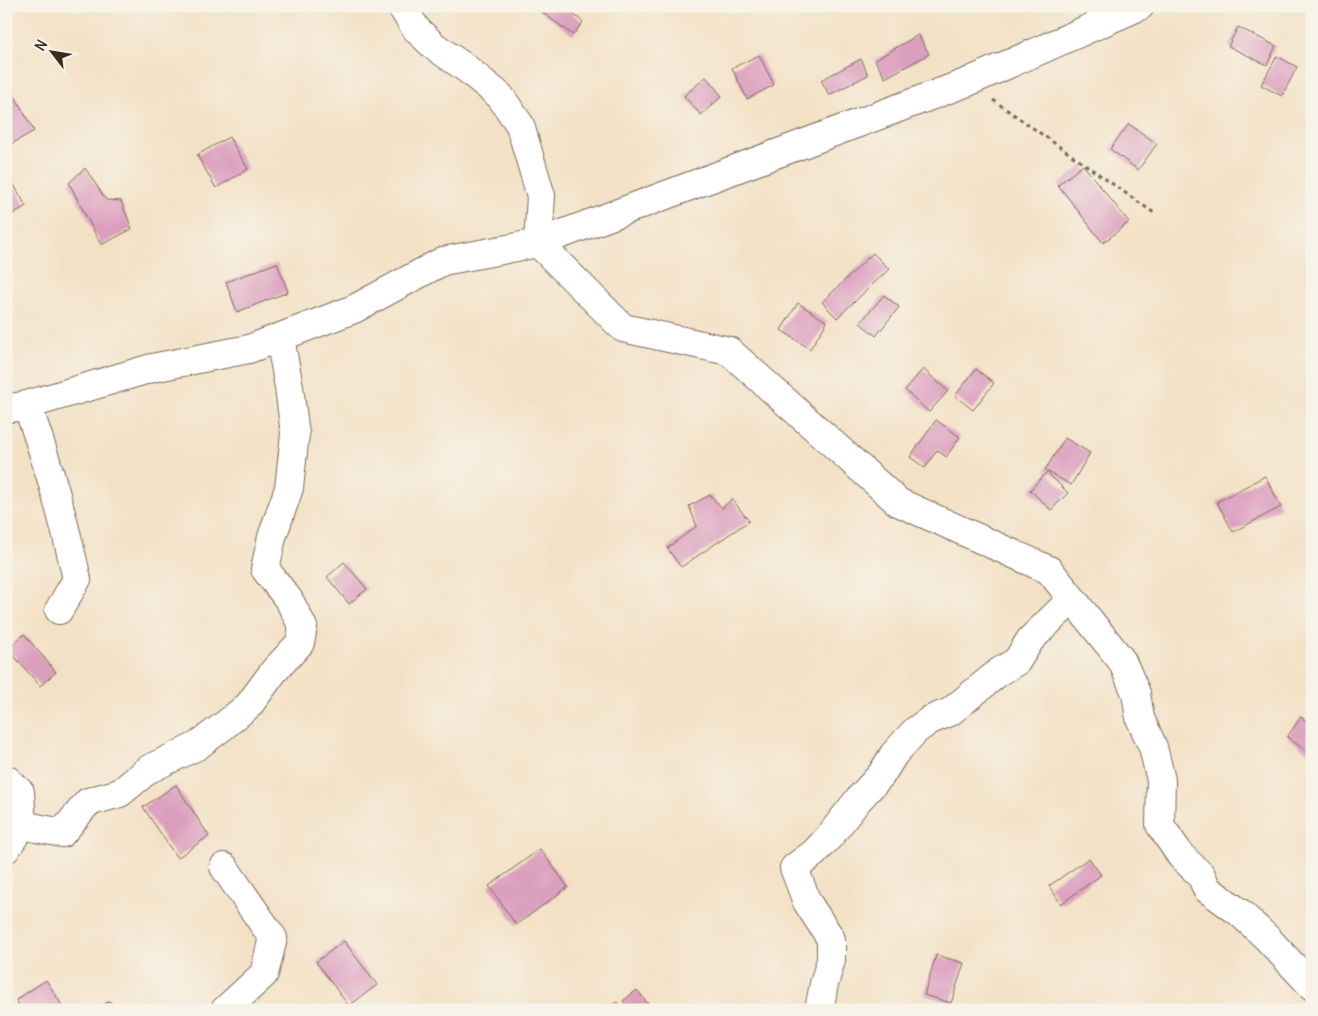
<svg xmlns="http://www.w3.org/2000/svg" width="1318" height="1016" font-family="Delius,sans-serif">
<style>
.building{fill:#db9fbe}
.lines{fill:none;stroke-linecap:round;stroke-linejoin:round}
.street-casing{stroke:#7b6a59;stroke-width:30}
.secondary-casing{stroke:#7b6a59;stroke-width:30}
.path{stroke:#7b6a59;stroke-width:3;stroke-dasharray:4 4;stroke-linecap:butt}
.street{stroke:#fff;stroke-width:28}
.secondary{stroke:#fff;stroke-width:28}
</style>
<rect width="100%" height="100%" fill="#f7f3e8"/>
<filter id="ink" filterUnits="userSpaceOnUse"><feTurbulence type="fractalNoise" baseFrequency=".02" numOctaves="2"/><feDisplacementMap in="SourceGraphic" scale="10" xChannelSelector="R" yChannelSelector="G"/><feConvolveMatrix kernelMatrix="1 2 1 2 8 2 1 2 1" color-interpolation-filters="sRGB"/></filter>
<filter id="wash" filterUnits="userSpaceOnUse"><feTurbulence type="fractalNoise" baseFrequency=".0096" numOctaves="4" result="noise"/><feDisplacementMap in="SourceGraphic" scale="20" xChannelSelector="R" yChannelSelector="G"/><feGaussianBlur stdDeviation="1.12" result="paint"/><feColorMatrix in="noise" values="0 0 0 0 0 0 0 0 0 0 0 0 0 0 0 0 0 1.4 0 .05"/><feComposite in="paint" operator="in"/></filter>
<g filter="url(#wash)">
<rect width="100%" height="100%" fill="#f3e1c6"/>
<g id="blocks">
<!-- building -->
<g class="building">
<polygon points="542,6 563,6 583,22 573,35 539,10"/>
<polygon points="1238,27 1276,46 1267,65 1228,46"/>
<polygon points="918,35 929,54 885,78 875,60"/>
<polygon points="759,55 774,85 747,99 732,68"/>
<polygon points="1277,56 1297,67 1282,96 1261,85"/>
<polygon points="861,59 868,75 829,95 821,80"/>
<polygon points="706,77 722,96 701,115 684,96"/>
<polygon points="6,80 34,131 6,147"/>
<polygon points="1129,124 1157,144 1138,170 1110,149"/>
<polygon points="229,137 248,169 216,188 197,155"/>
<polygon points="1083,165 1129,222 1103,243 1058,185"/>
<polygon points="85,168 106,200 121,201 132,229 101,245 69,183"/>
<polygon points="10,178 26,206 6,218 6,181"/>
<polygon points="873,253 889,269 837,318 822,302"/>
<polygon points="277,263 288,292 237,312 226,282"/>
<polygon points="884,295 899,307 876,336 860,323"/>
<polygon points="798,303 827,322 810,349 781,330"/>
<polygon points="923,369 948,391 929,412 905,390"/>
<polygon points="976,369 994,383 973,410 955,396"/>
<polygon points="936,420 960,437 946,457 937,450 925,468 910,457"/>
<polygon points="1065,438 1090,453 1071,485 1045,470"/>
<polygon points="1047,472 1068,493 1051,510 1030,490"/>
<polygon points="1265,476 1281,507 1233,532 1217,502"/>
<polygon points="710,495 722,508 732,499 749,521 681,567 667,548 697,526 689,506"/>
<polygon points="344,562 367,589 349,604 327,577"/>
<polygon points="24,634 56,672 40,686 8,649"/>
<polygon points="1301,717 1312,725 1312,755 1287,737"/>
<polygon points="176,785 209,836 177,858 143,807"/>
<polygon points="540,849 568,887 516,925 489,886"/>
<polygon points="1089,858 1101,875 1061,904 1049,886"/>
<polygon points="344,941 377,985 349,1006 316,962"/>
<polygon points="936,955 964,963 951,1003 924,995"/>
<polygon points="46,980 65,1010 22,1010 16,1000"/>
<polygon points="637,990 653,1010 630,1010 623,1001"/>
<polygon points="110,1001 115,1010 94,1010"/>
<polygon points="617,1002 621,1010 603,1010"/>
</g>
</g>
</g>
<g filter="url(#ink)">
<use href="#blocks" fill-opacity="0" stroke="#7b6a59" stroke-width="1"/>
<g class="lines">
<defs>
<g id="street">
<polyline points="401,6 417,30 434,46 467,69 500,96 520,125 541,196 538,243 623,328 729,351 898,502 1049,570 1122,661 1136,693 1140,718 1153,747 1161,780 1160,825 1181,856 1201,875 1207,889 1239,912 1266,937 1312,986"/>
<path d="M27 405C48 462 64 520 77 579L59 610"/>
<polyline points="6,779 20,792 22,825 6,849"/>
<polyline points="22,825 62,833 88,802 120,793 149,769 197,746 226,724 249,705 274,671 300,643 303,627 289,600 265,569 272,537 289,488 295,434 289,387 280,338"/>
<polyline points="224,867 273,938 264,974 225,1010"/>
<polyline points="819,1010 824,984 831,960 831,939 807,902 794,868 814,853 829,837 858,800 881,775 894,754 915,731 930,720 950,712 999,672 1017,661 1030,640 1072,599"/>
</g>
<polyline id="secondary" points="6,409 27,405 152,368 249,349 354,309 443,261 538,243 968,82 1140,6"/>
</defs>
<!-- street casing -->
<use href="#street" class="street-casing"/>
<!-- secondary casing -->
<use href="#secondary" class="secondary-casing"/>
<!-- path -->
<polyline class="path" points="993,100 1154,213"/>
<!-- street -->
<use href="#street" class="street"/>
<!-- secondary -->
<use href="#secondary" class="secondary"/>
</g>
</g>
<!-- margin -->
<rect width="1318" height="1016" fill="none" stroke="#f7f3e8" stroke-width="25"/>
<!-- north arrow -->
<g transform="translate(52 52) rotate(301)" stroke="#f7f3e8" stroke-width="4" paint-order="stroke">
<path d="M0-4L9 19L0 12L-9 19Z" fill="#3b2a1e"/>
<text y="-8" font-size="14" font-weight="bold" text-anchor="middle" fill="#3b2a1e">N</text>
</g>
</svg>
